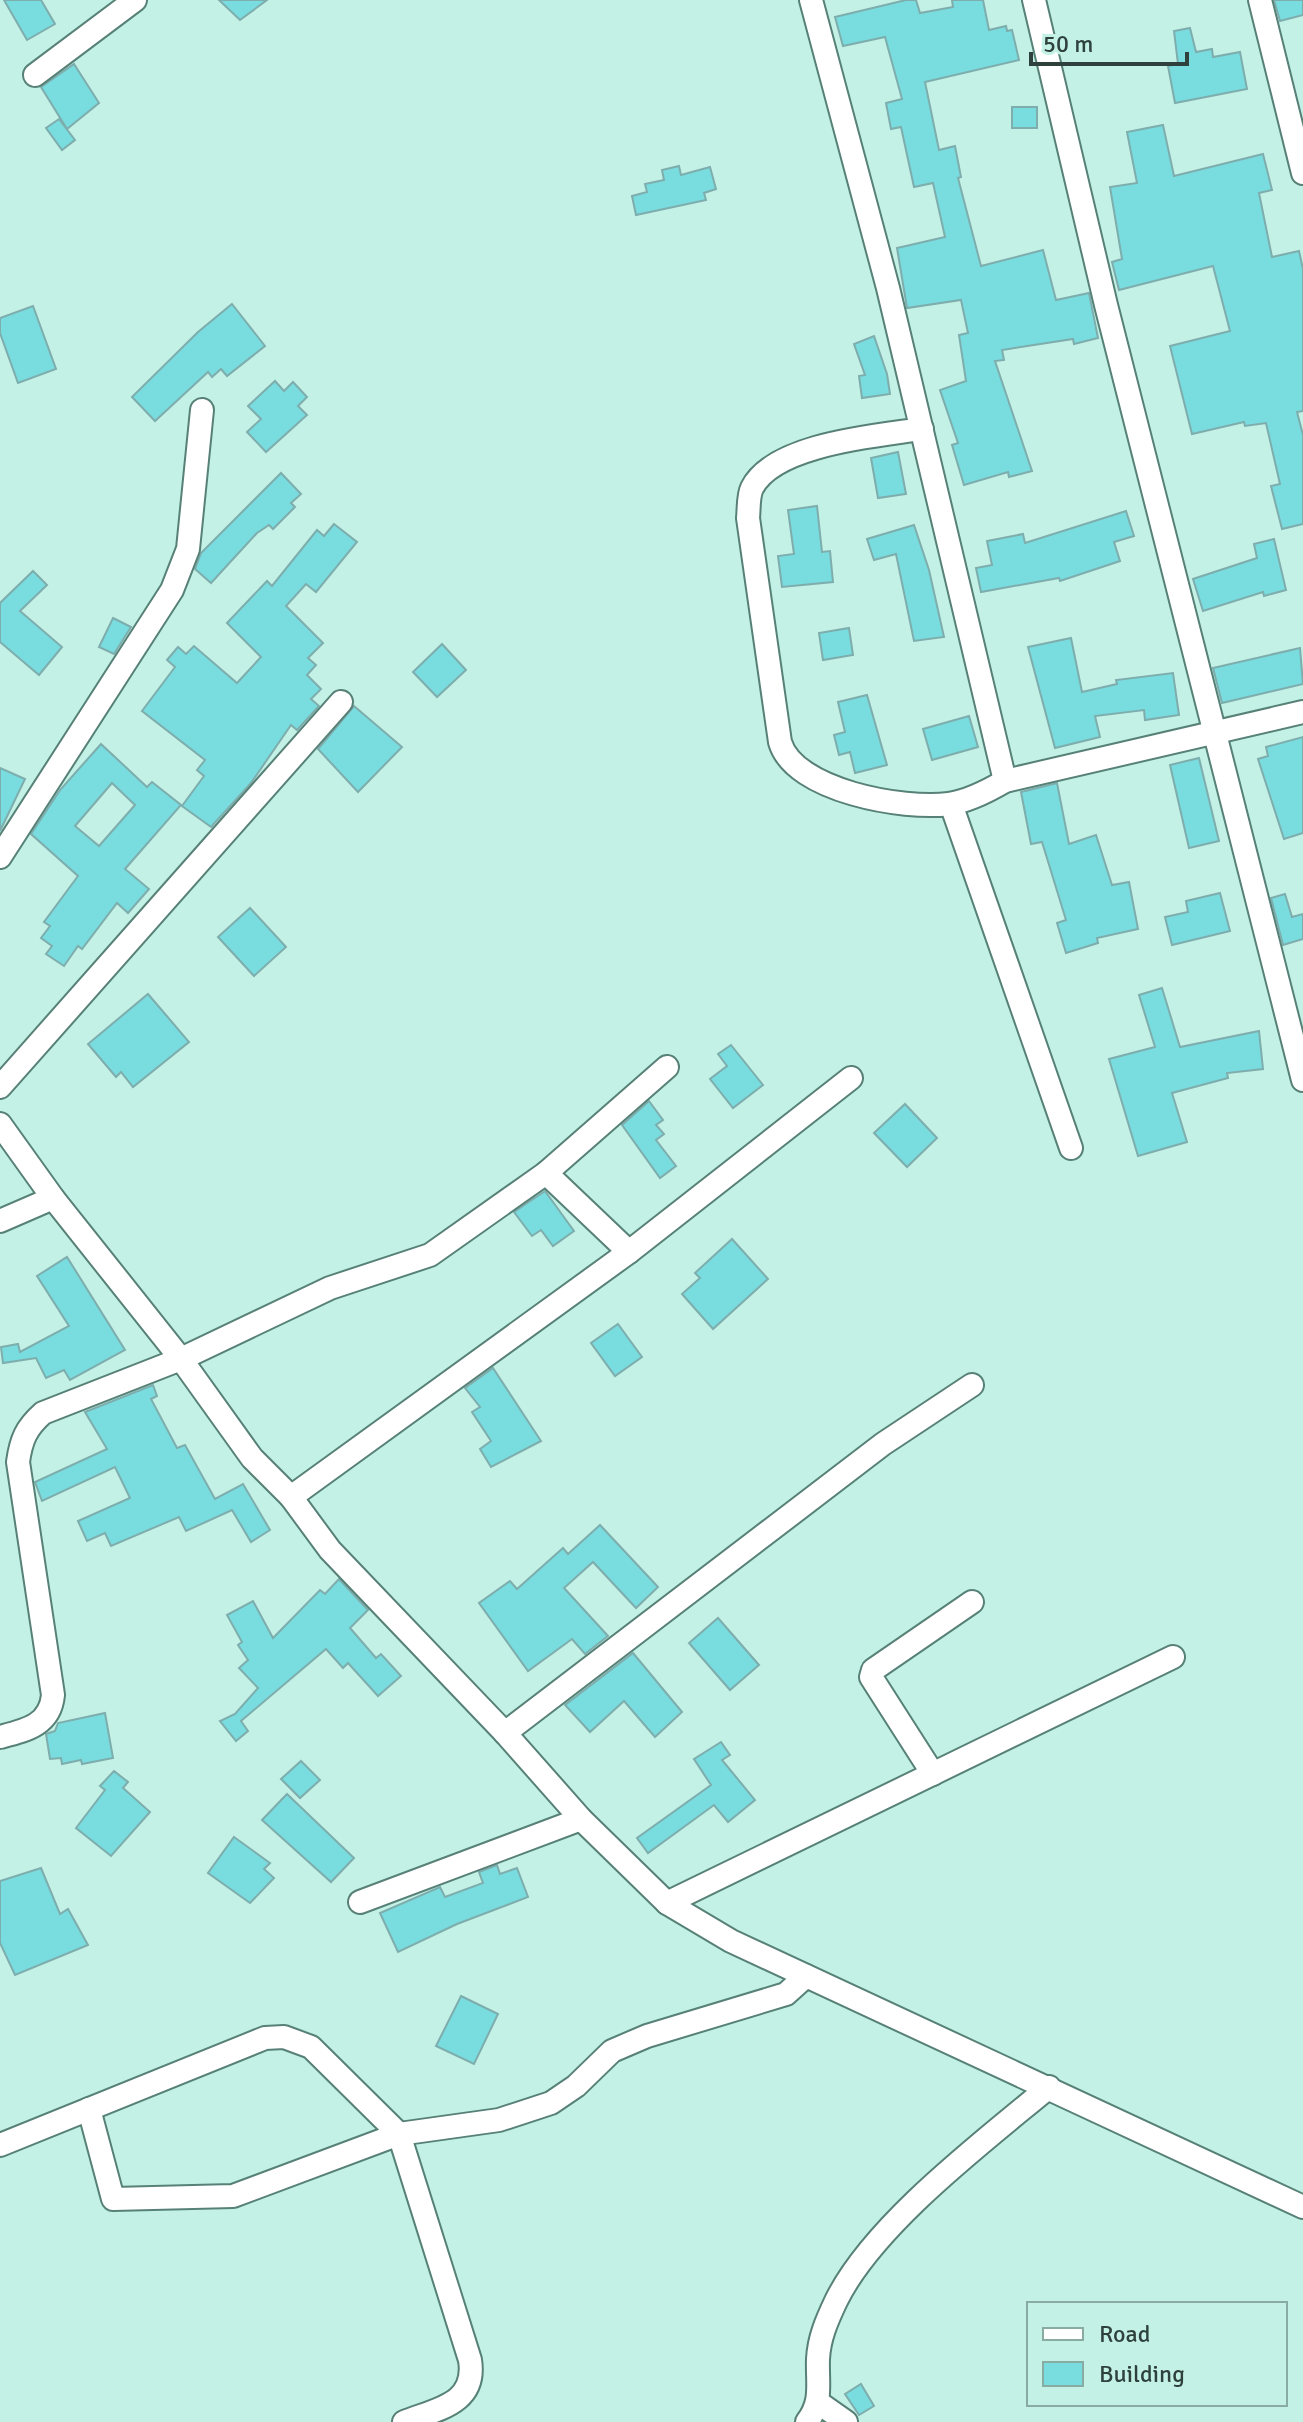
<svg xmlns="http://www.w3.org/2000/svg" width="1303" height="2422" font-family="Signika,sans-serif">
<style>
.building{fill:#79dcde;stroke:#7eadad;stroke-width:2;fill-rule:evenodd}
.lines{fill:none;stroke-linecap:round;stroke-linejoin:round}
.minor-casing{stroke:#578177;stroke-width:26}
.minor{stroke:#fff;stroke-width:22}
</style>
<rect width="100%" height="100%" fill="#c3f1e5"/>
<!-- building -->
<g class="building">
<polygon points="4,0 41,0 55,24 27,40"/>
<polygon points="219,0 267,0 240,20"/>
<polygon points="906,0 916,0 920,13 953,7 952,0 983,0 989,30 1006,26 1007,31 1012,30 1019,60 925,82 939,150 955,146 961,177 958,178 981,266 1043,250 1056,300 1089,293 1098,338 1074,344 1073,339 1002,350 1004,360 995,361 1032,471 1009,477 1008,472 964,485 952,445 958,443 940,390 966,381 959,335 968,333 961,300 907,308 897,248 945,237 933,183 914,187 901,127 891,129 886,103 902,99 885,37 843,46 835,17"/>
<polygon points="1274,0 1303,0 1303,15 1280,21"/>
<polygon points="1190,28 1196,52 1212,49 1213,57 1240,52 1247,89 1175,103 1168,66 1178,64 1174,31"/>
<polygon points="74,64 99,103 67,129 41,87"/>
<rect x="1012" y="107" width="25" height="21"/>
<polygon points="59,119 75,140 62,150 46,128"/>
<polygon points="1163,125 1174,176 1263,154 1272,190 1259,193 1272,257 1299,251 1303,269 1303,411 1297,412 1303,435 1303,524 1282,529 1271,486 1280,484 1266,423 1245,426 1244,422 1192,434 1170,346 1230,331 1213,266 1119,290 1112,262 1122,259 1110,187 1137,183 1127,132"/>
<polygon points="679,166 681,175 710,167 716,189 704,193 706,200 636,215 632,196 647,192 645,184 664,180 662,170"/>
<polygon points="232,304 265,346 227,376 221,369 212,377 208,372 155,421 132,397 198,332"/>
<polygon points="33,306 56,369 18,383 0,333 0,318"/>
<polygon points="874,336 887,374 890,394 862,398 859,376 865,375 854,344"/>
<polygon points="275,381 284,391 293,382 307,397 298,406 307,415 266,452 247,432 261,419 248,406"/>
<polygon points="898,452 906,494 878,498 871,458"/>
<polygon points="281,473 301,494 291,503 295,507 273,529 269,525 257,533 211,583 195,569 201,553"/>
<polygon points="817,506 822,552 830,551 833,582 782,587 778,556 794,554 788,510"/>
<polygon points="1126,511 1134,536 1114,542 1120,561 1060,581 1059,578 981,592 976,568 992,565 987,541 1023,534 1025,543"/>
<polygon points="334,524 357,542 316,592 306,584 286,606 323,643 308,658 316,665 307,675 321,689 311,699 319,706 297,730 291,725 251,783 211,827 182,806 204,776 197,770 205,760 142,711 175,667 167,660 178,647 186,654 194,646 237,683 261,657 227,623 267,581 272,586 317,530 324,536"/>
<polygon points="914,525 929,570 944,637 914,641 896,554 874,560 867,539"/>
<polygon points="1274,539 1286,590 1264,596 1263,592 1203,611 1193,579 1257,558 1254,544"/>
<polygon points="33,571 47,585 20,611 62,647 39,675 0,642 0,603"/>
<polygon points="113,618 131,627 114,654 99,647"/>
<polygon points="849,628 853,655 823,660 819,633"/>
<polygon points="1071,638 1082,692 1117,684 1116,680 1173,673 1179,715 1145,720 1144,710 1095,716 1100,737 1055,748 1028,647"/>
<polygon points="442,644 466,670 437,697 413,672"/>
<polygon points="1300,648 1303,684 1222,703 1213,668"/>
<polygon points="867,695 887,765 855,773 850,752 839,755 834,735 845,732 838,702"/>
<polygon points="354,706 402,747 358,792 318,749"/>
<polygon points="969,716 978,747 932,760 923,729"/>
<polygon points="1303,737 1303,833 1284,839 1258,759 1268,756 1266,747"/>
<path d="M101 744 147 787 152 782 181 805 125 869 149 889 128 913 117 903 82 949 78 946 64 966 46 954 52 946 41 938 50 926 44 922 78 876 31 834 60 790ZM112 783 135 805 99 846 75 826Z"/>
<polygon points="1199,758 1219,841 1189,848 1170,765"/>
<polygon points="0,768 25,779 0,831"/>
<polygon points="1057,783 1069,844 1096,835 1112,885 1129,882 1138,929 1097,938 1098,943 1066,953 1057,923 1066,920 1042,842 1031,844 1021,792"/>
<polygon points="1220,893 1230,931 1172,945 1165,917 1188,912 1186,901"/>
<polygon points="1285,894 1292,917 1303,914 1303,939 1283,945 1271,898"/>
<polygon points="250,908 286,947 254,976 218,937"/>
<polygon points="1162,988 1180,1047 1259,1031 1263,1069 1227,1073 1228,1078 1172,1093 1187,1142 1138,1156 1109,1059 1155,1047 1139,995"/>
<polygon points="148,994 189,1042 133,1087 121,1072 116,1077 88,1044"/>
<polygon points="731,1045 763,1085 733,1108 710,1079 727,1066 718,1054"/>
<polygon points="649,1101 663,1120 656,1125 664,1134 656,1140 676,1166 660,1178 622,1125"/>
<polygon points="905,1104 937,1138 907,1167 874,1133"/>
<polygon points="545,1191 574,1231 553,1246 541,1230 532,1236 514,1212"/>
<polygon points="732,1239 768,1279 713,1329 682,1294 700,1278 695,1273"/>
<polygon points="67,1257 125,1350 70,1380 64,1370 46,1378 36,1358 3,1363 1,1347 18,1344 20,1352 69,1326 37,1276"/>
<polygon points="618,1324 642,1357 615,1376 591,1343"/>
<polygon points="493,1368 541,1441 491,1467 480,1449 491,1441 472,1412 480,1407 465,1388"/>
<polygon points="153,1385 157,1396 151,1399 177,1448 185,1445 215,1499 243,1484 270,1530 251,1542 232,1510 186,1531 179,1517 111,1546 105,1533 87,1541 78,1521 130,1498 115,1467 42,1501 35,1482 107,1449 85,1412"/>
<polygon points="600,1525 658,1587 636,1608 593,1562 564,1588 608,1636 585,1654 572,1639 528,1671 479,1603 510,1581 517,1589 563,1548 568,1554"/>
<polygon points="339,1579 368,1610 350,1628 376,1658 381,1654 401,1676 378,1696 348,1663 343,1668 326,1649 241,1721 248,1731 236,1741 220,1721 235,1714 258,1688 239,1668 248,1660 238,1645 242,1642 227,1615 253,1601 273,1638 320,1590 325,1594"/>
<polygon points="718,1618 759,1665 730,1690 689,1643"/>
<polygon points="633,1653 682,1712 655,1737 624,1701 590,1732 565,1705"/>
<polygon points="105,1713 113,1758 82,1764 81,1760 62,1764 61,1758 50,1759 46,1734 55,1731 58,1723"/>
<polygon points="721,1742 730,1755 722,1760 755,1800 728,1822 714,1805 648,1853 637,1838 711,1785 694,1759"/>
<polygon points="301,1761 320,1780 300,1798 281,1779"/>
<polygon points="114,1771 128,1782 123,1788 150,1812 111,1856 76,1828 105,1790 100,1786"/>
<polygon points="287,1794 354,1858 331,1882 262,1820"/>
<polygon points="234,1837 270,1863 264,1869 274,1878 250,1903 208,1873"/>
<polygon points="497,1865 500,1874 517,1868 528,1897 457,1924 398,1952 380,1913 440,1887 445,1897 483,1883 479,1872"/>
<polygon points="41,1868 60,1914 68,1909 88,1945 15,1975 0,1943 0,1881"/>
<polygon points="461,1996 498,2014 474,2064 436,2046"/>
<polygon points="861,2384 874,2406 859,2415 845,2394"/>
</g>
<g class="lines">
<defs>
<g id="minor">
<polyline points="811,0 888,288 1005,781"/>
<polyline points="1034,0 1106,305 1303,1080"/>
<polyline points="1260,0 1303,173"/>
<polyline points="35,75 135,0"/>
<path d="M922 429C876 436 774 444 752 488 748 496 749 509 748 518L780 742C794 791 904 810 949 804 969 801 988 791 1005 781L1303 712"/>
<polyline points="951,804 1071,1148"/>
<polyline points="0,857 172,590 188,549 202,410"/>
<polyline points="0,1087 341,702"/>
<polyline points="0,1124 53,1198 181,1359 252,1458 291,1497 330,1550 505,1733 581,1819 667,1903 731,1941 1303,2207"/>
<polyline points="546,1173 629,1252"/>
<polyline points="0,1221 53,1198"/>
<polyline points="291,1497 629,1252 851,1078"/>
<polyline points="505,1733 883,1444 972,1385"/>
<path d="M0 1737C27 1730 50 1725 53 1695L18 1462C21 1440 26 1428 43 1413L181 1359 330 1288 430 1255 546 1173 667 1067"/>
<polyline points="933,1774 871,1677 873,1670 972,1602"/>
<polyline points="360,1902 581,1819"/>
<polyline points="667,1903 1173,1657"/>
<polyline points="89,2109 113,2199 233,2196 399,2134 499,2120 551,2103 576,2086 612,2051 647,2036 786,1994 806,1976"/>
<path d="M0 2145 265 2038 284 2037 311 2047 399 2134 470 2360C477 2404 437 2409 404 2422"/>
<polyline points="819,2403 846,2422"/>
<path d="M807 2422C823 2401 817 2384 818 2359 819 2338 827 2320 836 2301 873 2225 983 2142 1049 2087"/>
</g>
</defs>
<!-- minor casing -->
<use href="#minor" class="minor-casing"/>
<!-- minor -->
<use href="#minor" class="minor"/>
</g>
<!-- legend -->
<rect x="1027" y="2302" width="260" height="104" fill="#c3f1e5" stroke="#88aba2" stroke-width="2"/>
<rect x="1043" y="2328" width="40" height="12" fill="#ffffff" stroke="#88aba2" stroke-width="2"/>
<text x="1099" y="2342" font-size="24" fill="#2f413d">Road</text>
<rect x="1043" y="2362" width="40" height="24" fill="#79dcde" stroke="#88aba2" stroke-width="2"/>
<text x="1099" y="2382" font-size="24" fill="#2f413d">Building</text>
<!-- scale -->
<path d="M1031 52v12h156v-12" fill="none" stroke="#2f413d" stroke-width="4"/>
<text x="1043" y="52" font-size="24" fill="#2f413d" stroke="#c3f1e5" stroke-width="6" paint-order="stroke">50 m</text>
</svg>
